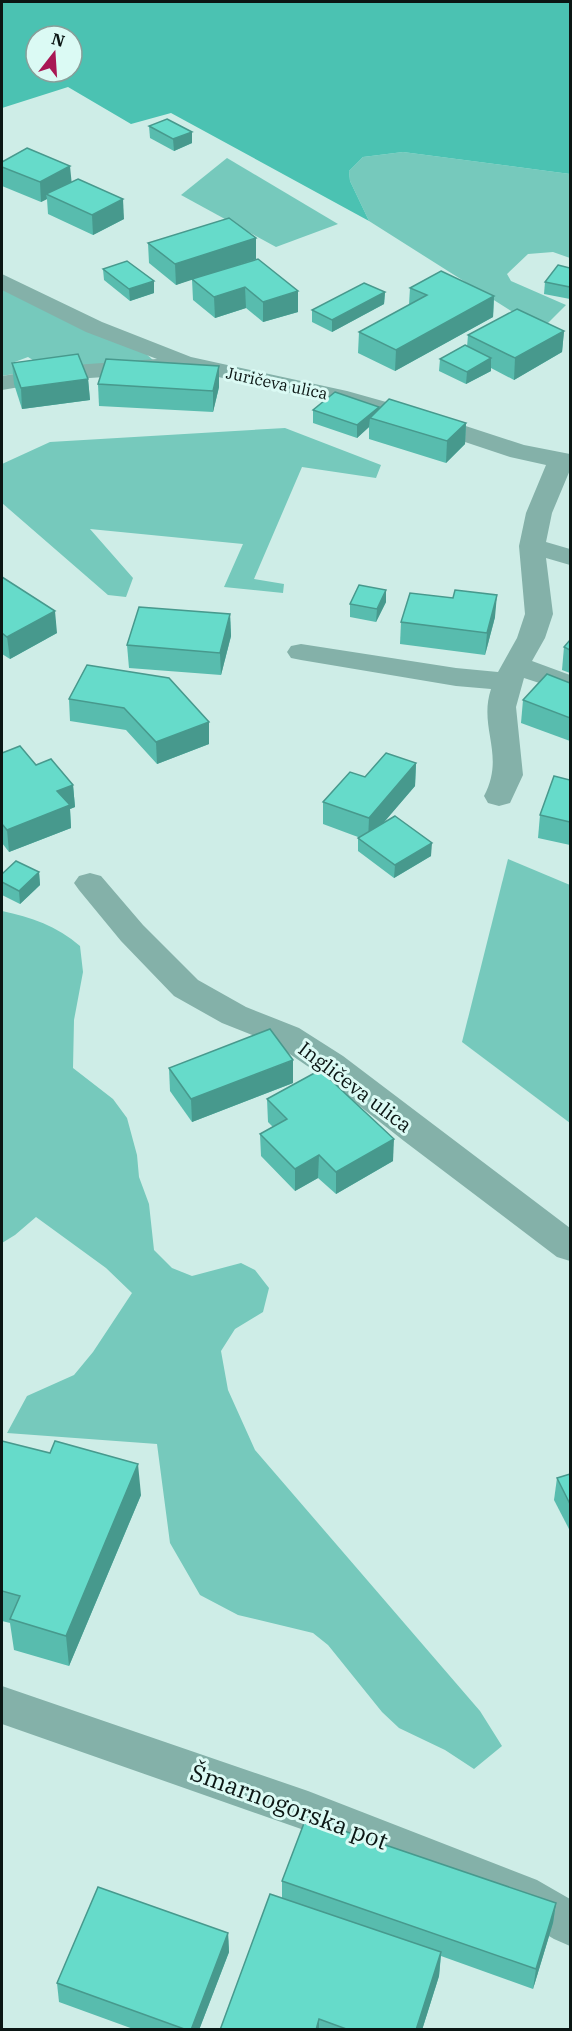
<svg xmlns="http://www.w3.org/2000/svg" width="572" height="2031" font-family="'IBM Plex Serif',serif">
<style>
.green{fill:#76c9bc}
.forest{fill:#4bc2b2;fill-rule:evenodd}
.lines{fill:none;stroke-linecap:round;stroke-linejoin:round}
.street{fill:#84b1a9;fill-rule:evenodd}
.wall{fill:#58bcae}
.shaded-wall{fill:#47998d}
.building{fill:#66dbca;stroke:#47998d;stroke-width:1.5}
.labels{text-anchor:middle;stroke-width:6;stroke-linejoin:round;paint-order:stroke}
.far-street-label{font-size:16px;fill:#0b1614;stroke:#dbfaf4}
.street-label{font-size:20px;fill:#0b1614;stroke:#dbfaf4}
.near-street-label{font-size:24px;fill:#0b1614;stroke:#dbfaf4}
</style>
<rect width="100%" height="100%" fill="#ceede7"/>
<!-- green -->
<g class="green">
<polygon points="403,152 570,174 570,258 553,252 528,254 507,274 511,281 566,305 541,330 369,221 350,181 349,171 363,157"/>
<polygon points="227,158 338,224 276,247 181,195"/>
<polygon points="2,286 22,298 145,353 153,360 49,370 28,357 12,363 25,372 2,376"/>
<polygon points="285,428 381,465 376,478 302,467 254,579 284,584 283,593 224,587 243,544 90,529 133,578 126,597 108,595 2,503 2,464 50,442"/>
<polygon points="508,859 570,885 570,1123 462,1042"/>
<path d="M2 911C31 917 57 926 80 946L83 972 74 1020 73 1068 113 1099 127 1118 137 1155 139 1177 149 1204 154 1250 172 1268 192 1276 241 1263 255 1270 269 1288 263 1312 235 1329 221 1351 228 1390 255 1450 480 1711 502 1746 474 1769 445 1750 399 1728 382 1712 328 1645 313 1633 238 1615 200 1595 170 1543 157 1444 7 1433 27 1396 74 1375 93 1352 132 1293 106 1268 36 1217 15 1235 2 1243Z"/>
</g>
<!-- forest -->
<path class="forest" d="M2 2H570V174L403 152 363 157 349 171 350 181 369 221 171 113 131 124 68 87 2 108ZM36 36H72V72H36Z"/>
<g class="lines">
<!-- street -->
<g class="street">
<path d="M2 274 102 322 191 357 347 391 429 414 524 445 570 454V470L552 513 546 542 570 549V565L546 558 553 614 545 638 532 661 570 675V693L524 678 516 707 523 775 510 803 499 806 488 803 484 796C506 755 478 728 491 689L456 686 301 660 291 658 287 652 291 646 301 644 456 668 498 672 517 638 525 614 519 546 526 513 546 465 510 457 411 424 333 402 191 371 61 380 2 390V376L61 366 157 359 86 332 2 290Z"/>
<polygon points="90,873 101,876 143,925 198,980 246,1007 299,1028 343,1056 570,1228 570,1261 557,1257 404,1141 319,1074 275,1044 222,1023 174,996 121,941 79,890 74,883 79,876"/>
<polygon points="2,1686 308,1791 537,1880 570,1899 570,1946 554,1939 505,1910 304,1830 2,1724"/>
</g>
</g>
<!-- wall -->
<g class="wall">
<polygon points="149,126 192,132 192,143 174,151 150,138"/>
<polygon points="2,162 72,182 124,219 93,235 48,214 47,199 41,202 2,186"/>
<polygon points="256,238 256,259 205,275 258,259 298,312 263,322 246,308 215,318 193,300 192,279 176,285 149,263 148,243"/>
<polygon points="570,268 570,299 544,294 545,282"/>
<polygon points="103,269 154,293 130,301 104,280"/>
<polygon points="410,288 494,296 493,317 395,371 358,353 359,332 409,305"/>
<polygon points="385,292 384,304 332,332 312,322 312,310"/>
<polygon points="564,331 562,352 514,380 491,368 491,371 466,384 439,371 440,359 467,347 468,335"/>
<polygon points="12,363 88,379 90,400 22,409 14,384"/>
<polygon points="98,384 219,387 213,412 99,406"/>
<polygon points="379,409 466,423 465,444 446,463 369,439 369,427 357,438 313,423 313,410"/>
<polygon points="2,577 57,633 10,659 2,654"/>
<polygon points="386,590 386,602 376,622 350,617 350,604"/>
<polygon points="230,614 231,636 221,675 129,668 127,645"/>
<polygon points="495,617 485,655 400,644 401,622"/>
<polygon points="570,640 570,673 562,670 564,647"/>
<polygon points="87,665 209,744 157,764 126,730 70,721 69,699"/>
<polygon points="570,683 570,741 521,723 523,700"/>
<polygon points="2,753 36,765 73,785 75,807 70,809 71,828 9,852 2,843"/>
<polygon points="416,763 415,786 383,823 431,856 394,878 358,851 358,837 323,824 323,802 365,777"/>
<polygon points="570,780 570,845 538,838 540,815"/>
<polygon points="39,872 40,885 20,904 2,895 2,874"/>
<polygon points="169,1068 293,1083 192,1122 170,1091"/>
<polygon points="267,1099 393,1161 336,1194 318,1178 295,1191 261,1156 260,1134 273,1127 268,1122"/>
<polygon points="2,1441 141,1495 69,1666 14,1650 10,1623 2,1621"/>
<polygon points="570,1474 570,1531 554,1500 557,1478"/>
<polygon points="282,1881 556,1903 553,1923 533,1989 441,1956 439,1976 422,2030 220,2030 282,1898"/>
<polygon points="228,1933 229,1952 199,2030 136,2030 59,2002 57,1983"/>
</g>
<!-- shaded-wall -->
<g class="shaded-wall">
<polygon points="192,132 192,143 174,151 173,139"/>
<polygon points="70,166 72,186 46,194 47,199 41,202 40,182"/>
<polygon points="123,199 124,219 93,235 92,215"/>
<polygon points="256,238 256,259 176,285 175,264"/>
<polygon points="154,281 154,293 130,301 129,289"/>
<polygon points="245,287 246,308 215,318 214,297"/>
<polygon points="298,291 298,312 263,322 263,302"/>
<polygon points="385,292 384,304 332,332 332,320"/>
<polygon points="494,296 493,317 395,371 396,350"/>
<polygon points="564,331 562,352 514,380 515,358"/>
<polygon points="491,358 491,371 466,384 467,372"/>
<polygon points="219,366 219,387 213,412 213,391"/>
<polygon points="88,379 90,400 22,409 21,388"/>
<polygon points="379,407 378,419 370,418 369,427 357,438 357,425"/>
<polygon points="466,423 465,444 446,463 447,441"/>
<polygon points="386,590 386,602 376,622 377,609"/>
<polygon points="497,595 495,617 485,655 487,633"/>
<polygon points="55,611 57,633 10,659 7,637"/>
<polygon points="230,614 231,636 221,675 220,653"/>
<polygon points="209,722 209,744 157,764 156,742"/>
<polygon points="416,763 415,786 368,841 369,818"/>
<polygon points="73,785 75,807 70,809 71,828 9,852 7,830 57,791"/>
<polygon points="432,843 431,856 394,878 395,865"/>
<polygon points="39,872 40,885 20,904 19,891"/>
<polygon points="293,1060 293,1083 192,1122 191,1099"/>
<polygon points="394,1139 393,1161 336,1194 336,1172"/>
<polygon points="319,1155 318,1178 295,1191 295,1169"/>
<polygon points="138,1464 141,1495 69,1666 66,1636"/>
<polygon points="556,1903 553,1923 533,1989 536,1969"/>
<polygon points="228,1933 229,1952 199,2030 191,2030"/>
<polygon points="441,1952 439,1976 422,2030 416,2030"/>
<polygon points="319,2019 319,2030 316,2030"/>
</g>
<!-- building -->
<g class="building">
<polygon points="167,119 192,132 173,139 149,126"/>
<polygon points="27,148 70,166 40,182 2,167 2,162"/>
<polygon points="78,179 123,199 92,215 46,194"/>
<polygon points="229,218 256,238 175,264 148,243"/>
<polygon points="258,259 298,291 263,302 245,287 214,297 192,279"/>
<polygon points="127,261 154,281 129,289 103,269"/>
<polygon points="558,265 570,268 570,287 545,282"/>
<polygon points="441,271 494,296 396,350 359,332 427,295 410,288"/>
<polygon points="364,283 385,292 332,320 312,310"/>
<polygon points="517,309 564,331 515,358 468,335"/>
<polygon points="465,345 491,358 467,372 440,359"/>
<polygon points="78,354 88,379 21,388 12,363"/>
<polygon points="106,359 219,366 213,391 98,384"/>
<polygon points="335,392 379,407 357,425 313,410"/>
<polygon points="389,399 466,423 447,441 370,418"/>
<polygon points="2,577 55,611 7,637 2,633"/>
<polygon points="359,585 386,590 377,609 350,604"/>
<polygon points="455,590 497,595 487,633 401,622 410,593 453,598"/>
<polygon points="139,607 230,614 220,653 127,645"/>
<polygon points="570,640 570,650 564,647"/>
<polygon points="87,665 169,678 209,722 156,742 124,708 69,699"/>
<polygon points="547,674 570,683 570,718 523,700"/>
<polygon points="20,746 36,765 51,759 73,785 57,791 70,805 7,830 2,824 2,753"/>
<polygon points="386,753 416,763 369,818 323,802 350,772 365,777"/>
<polygon points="554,776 570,780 570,822 540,815"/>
<polygon points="395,816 432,843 395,865 358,838"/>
<polygon points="16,861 39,872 19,891 2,882 2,874"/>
<polygon points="270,1029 293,1060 191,1099 169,1068"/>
<polygon points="320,1070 394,1139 336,1172 319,1155 295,1169 260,1134 287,1119 267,1099"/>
<polygon points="2,1441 50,1453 55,1441 138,1464 66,1636 10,1619 20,1596 2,1591"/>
<polygon points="570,1474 570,1504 557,1478"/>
<polygon points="306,1818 556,1903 536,1969 282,1881"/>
<polygon points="98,1887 228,1933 191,2030 187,2030 57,1983"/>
<polygon points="270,1894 441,1952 416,2030 349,2030 319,2019 316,2030 220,2030"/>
</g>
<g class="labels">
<!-- far-street labels -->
<g class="far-street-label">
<text transform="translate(277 383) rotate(12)" y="6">Juričeva ulica</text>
</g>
<!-- street labels -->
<g class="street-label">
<text transform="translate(355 1087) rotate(37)" y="7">Ingličeva ulica</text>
</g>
<!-- near-street labels -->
<g class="near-street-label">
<text transform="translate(289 1807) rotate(20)" y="8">Šmarnogorska pot</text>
</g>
</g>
<!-- border -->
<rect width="572" height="2031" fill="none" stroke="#0b1614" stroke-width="6"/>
<!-- north arrow -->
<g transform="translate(54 54) rotate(17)"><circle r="28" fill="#dbfaf4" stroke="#889f9a" stroke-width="1.5"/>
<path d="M0-4.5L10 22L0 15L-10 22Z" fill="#a81754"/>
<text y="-9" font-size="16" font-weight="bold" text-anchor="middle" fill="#0b1614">N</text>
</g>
</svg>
